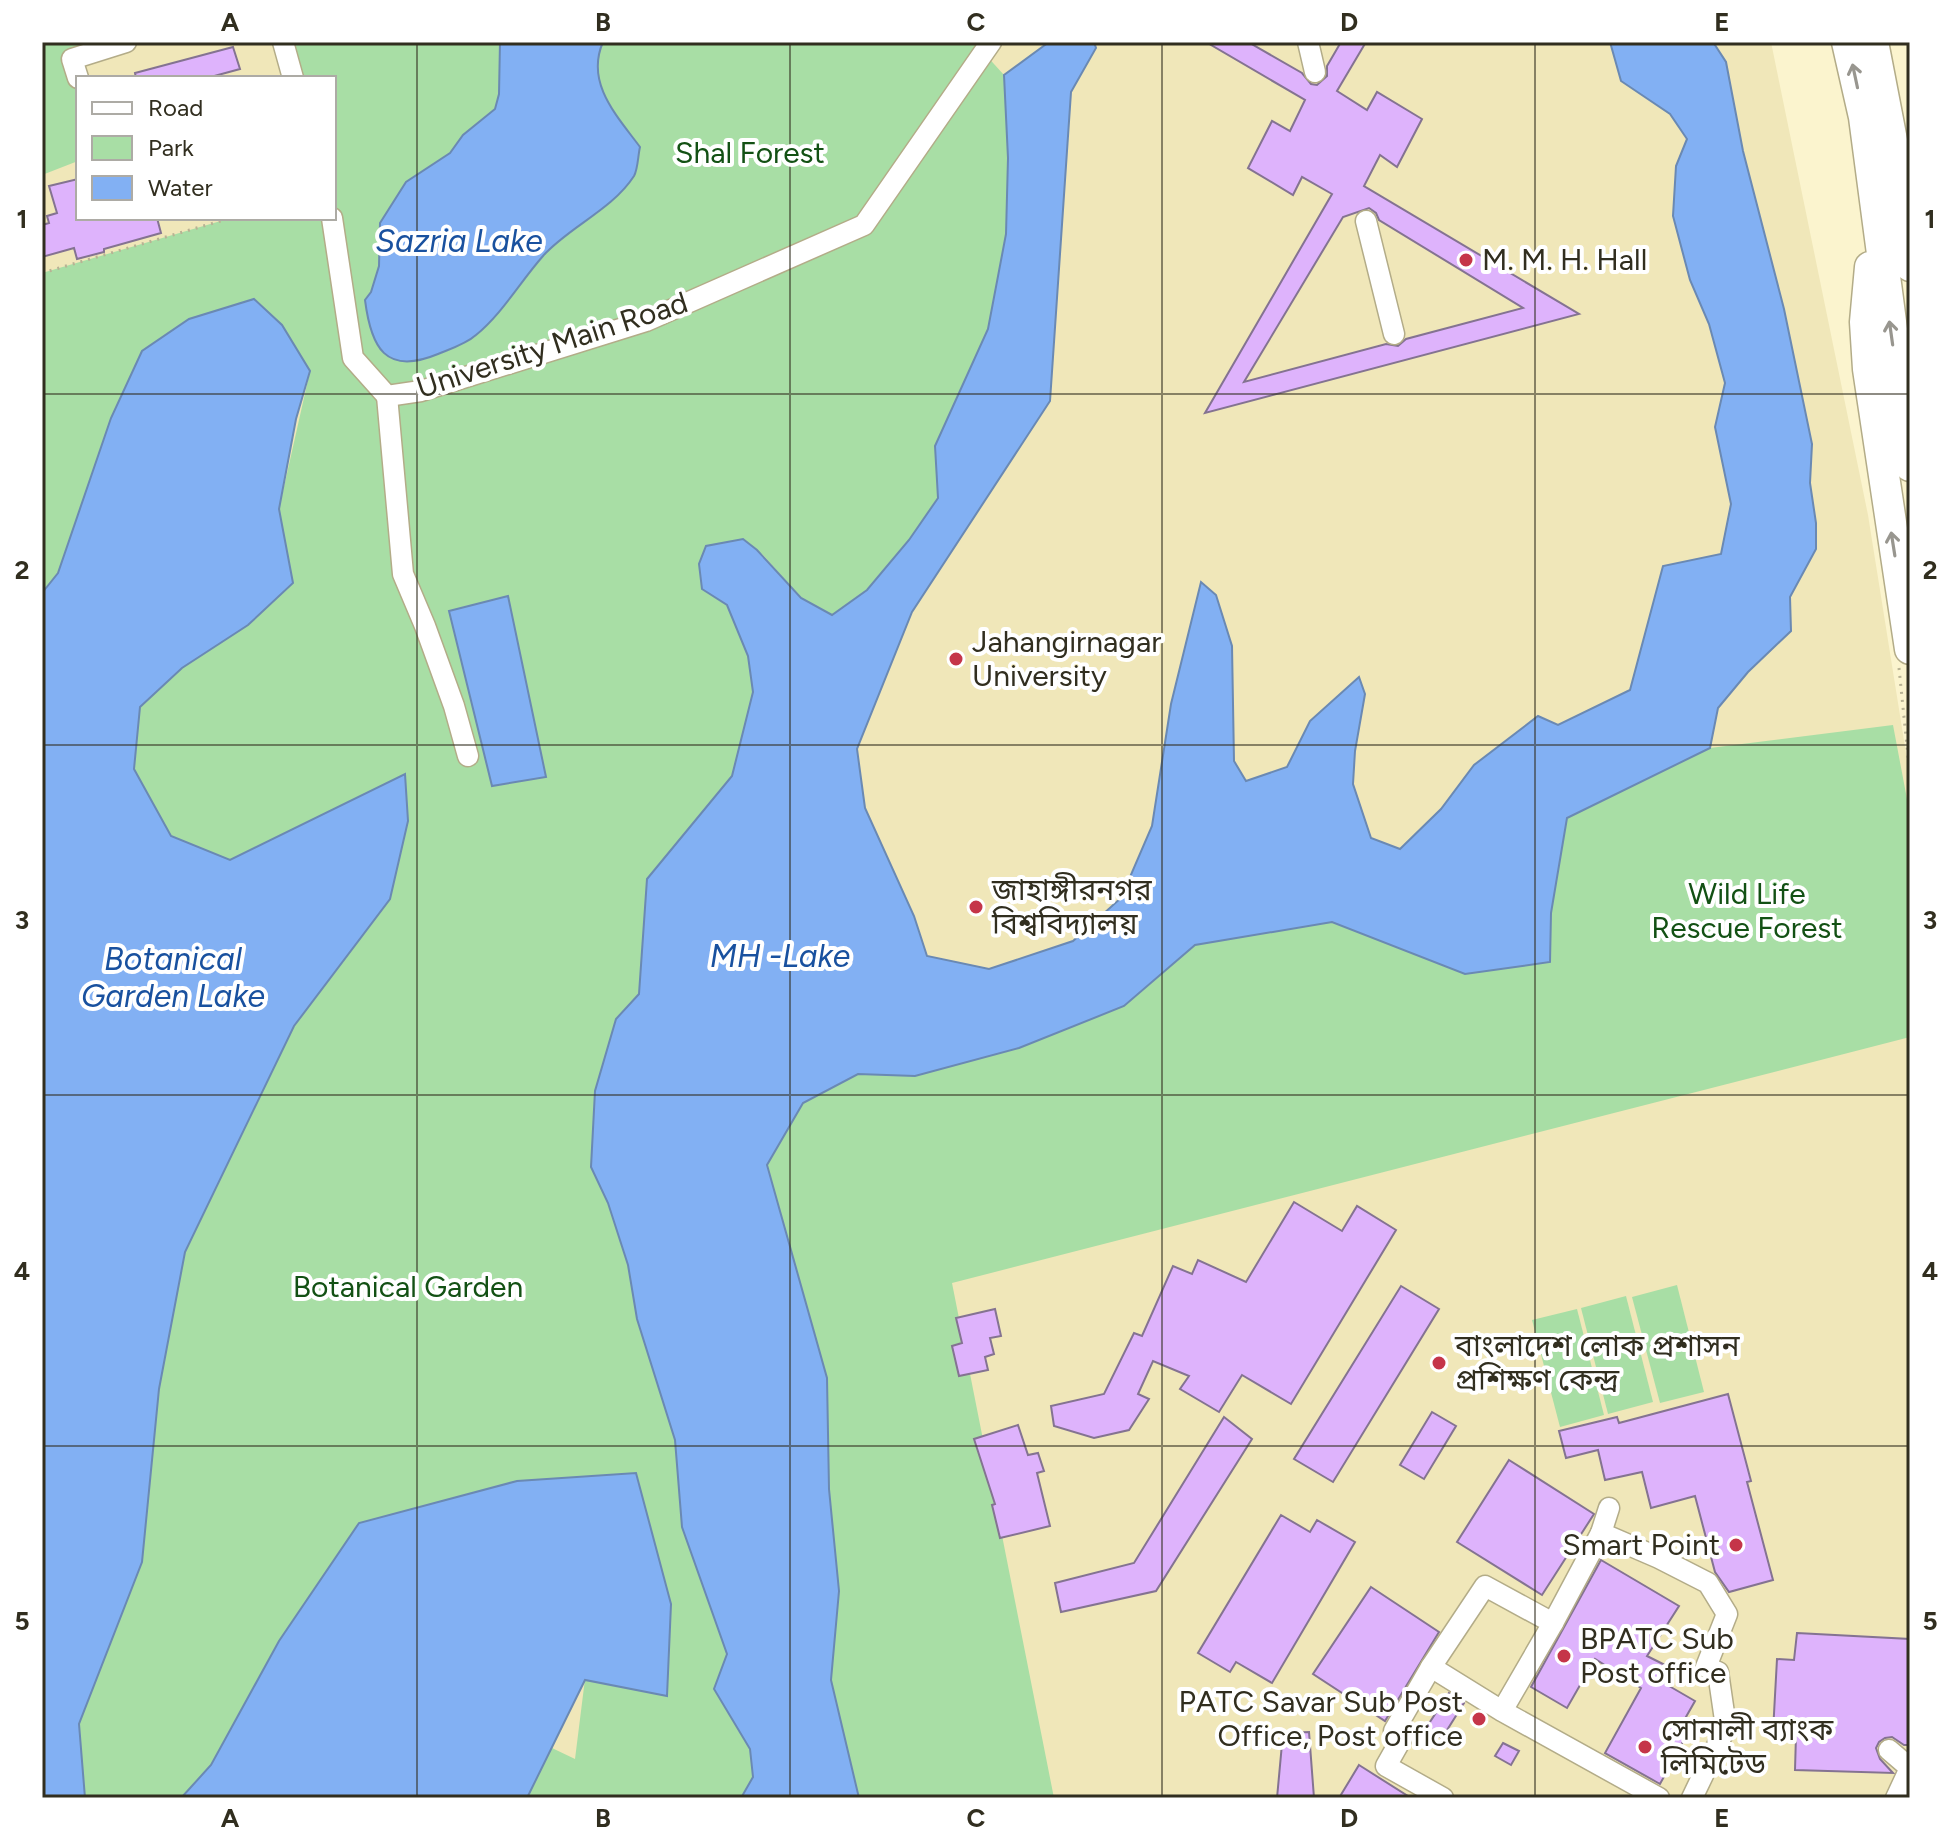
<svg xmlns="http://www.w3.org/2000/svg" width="1952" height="1840" font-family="Figtree,'Noto Sans Bengali',sans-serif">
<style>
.built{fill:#f0e7b9;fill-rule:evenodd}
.green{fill:#a8dea5}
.water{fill:#82b0f3;stroke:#6a89b3;stroke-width:2}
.building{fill:#deb3fc;stroke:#847391;stroke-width:2;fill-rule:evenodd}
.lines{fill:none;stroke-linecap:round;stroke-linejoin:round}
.minor-casing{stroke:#b3ac88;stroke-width:23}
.highway-casing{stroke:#b3ac88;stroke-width:33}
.path{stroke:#b8b294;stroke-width:3;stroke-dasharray:2 6;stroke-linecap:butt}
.minor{stroke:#fff;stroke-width:20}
.highway{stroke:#fff;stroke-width:30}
.oneway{stroke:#98968f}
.grid{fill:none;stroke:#312e1f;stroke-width:2;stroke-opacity:0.55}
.poi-dot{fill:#c53549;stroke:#fff;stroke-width:3}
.labels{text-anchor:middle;stroke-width:8;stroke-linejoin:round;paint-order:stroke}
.park-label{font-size:30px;fill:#135114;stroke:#fff}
.poi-label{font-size:30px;fill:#312e1f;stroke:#fff;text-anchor:start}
.street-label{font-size:30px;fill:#312e1f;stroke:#fff}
.water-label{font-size:32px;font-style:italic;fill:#19519f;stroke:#fff}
.neatline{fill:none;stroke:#312e1f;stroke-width:3}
.grid-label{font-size:26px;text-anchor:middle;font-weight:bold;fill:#312e1f}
</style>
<rect width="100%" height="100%" fill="#fbf4ce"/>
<!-- built -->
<path class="built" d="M42 42H1771L1868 515 1910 778V1798H42ZM78 78H334V218H78Z"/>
<!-- green -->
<g class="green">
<polygon points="42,42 126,42 73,59 78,78 78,161 42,175"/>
<path d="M283 42H500L499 94 495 109 463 135 450 153 431 166 380 223 379 266 371 292 405 362 427 358 475 337 542 257 562 237 599 212 619 119C602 94 590 71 603 42H991L984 53 1004 75 1008 158 1006 234 987 335 935 446 938 497 909 540 863 595 832 615 801 598 764 556 743 539 727 604 748 656 753 692 732 776 647 879 639 994 616 1019 591 1167 608 1203 628 1265 637 1319 675 1440 682 1527 727 1654 715 1689 750 1748 753 1777 742 1797 747 1798H512L552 1748 575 1759 585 1679 666 1696 353 1532 279 1641 211 1765 181 1798H85L79 1724 142 1562 159 1389 185 1252 294 1026 390 899 408 821 405 775 230 860 171 837 134 769 140 707 182 668 248 625 292 583 279 509 310 371 111 418 58 573 42 593V273L231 218H334V78H293Z"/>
<polygon points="1893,725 1910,815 1910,1037 952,1283 1054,1798 859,1798 831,1680 839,1591 829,1489 827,1378 767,1165 803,1103 858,1074 915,1076 1124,1006 1195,945 1332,922 1465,974 1549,962 1551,913 1567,818 1710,748"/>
<polygon points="1677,1285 1704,1392 1660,1403 1632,1297"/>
<polygon points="1626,1296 1653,1402 1608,1414 1581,1308"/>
<polygon points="1577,1309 1604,1415 1560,1427 1532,1320"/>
</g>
<!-- water -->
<g class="water">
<path d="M500 42H603C585 83 617 116 640 147 638 155 638 169 634 176 612 210 569 227 543 256 520 282 502 314 476 335 466 344 450 349 438 354 385 376 371 347 365 300L371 292 379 266 380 223 406 182 450 153 463 135 495 109 499 94Z"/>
<polygon points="1049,42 1094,42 1096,48 1071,92 1050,401 912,612 857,749 865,808 914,916 927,956 989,969 1073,941 1121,898 1152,826 1171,704 1201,582 1216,595 1232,646 1234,761 1246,781 1287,767 1310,721 1359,677 1365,694 1355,751 1353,784 1371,838 1400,849 1441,809 1474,765 1538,716 1558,725 1630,690 1663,566 1721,554 1731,504 1715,427 1725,383 1709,324 1690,280 1673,216 1676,166 1687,139 1670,114 1621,81 1610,42 1713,42 1726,62 1743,151 1784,309 1812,444 1810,483 1816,523 1816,549 1790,597 1791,631 1748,672 1718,708 1710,748 1567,818 1551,913 1550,962 1465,974 1332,922 1195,945 1124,1006 1019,1048 915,1076 858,1074 803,1103 767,1165 827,1378 829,1489 839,1591 831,1680 859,1798 741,1798 753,1777 750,1749 714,1689 727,1654 682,1527 675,1440 637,1319 628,1265 608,1203 591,1167 595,1091 616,1019 639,994 647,879 732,776 753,692 748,656 727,605 702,589 699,564 706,546 743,539 757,550 801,598 832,615 867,590 909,540 938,498 935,446 988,329 1006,234 1008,158 1004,75"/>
<polygon points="254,299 282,325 310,371 296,419 279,509 293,583 248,625 182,668 140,707 134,769 171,836 230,860 405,774 408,821 390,899 294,1026 185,1252 159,1389 142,1562 79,1724 85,1798 42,1798 42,593 58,573 111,418 142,351 189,319"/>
<polygon points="508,596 546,777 492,786 449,611"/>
<polygon points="636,1473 671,1604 667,1696 585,1680 527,1798 181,1798 211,1765 279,1641 359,1523 517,1481"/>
</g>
<!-- building -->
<g class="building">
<path d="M1206 42H1248L1302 73 1311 84 1317 85 1327 76V66L1341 42H1366L1337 91 1367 110 1377 92 1422 119 1397 167 1380 155 1364 186 1579 314 1205 413 1332 194 1302 177 1293 195 1248 168 1272 121 1290 131 1305 100ZM1369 208 1376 213 1379 220 1523 308 1406 339 1398 346 1386 344 1244 382 1343 217Z"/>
<polygon points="233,47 240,69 207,78 136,78 135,73"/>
<polygon points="78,179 78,218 157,218 161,233 104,249 104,252 77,259 74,248 42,257 42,225 49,223 47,216 57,213 49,186"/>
<polygon points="1294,1202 1342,1231 1357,1206 1396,1230 1291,1404 1242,1375 1219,1412 1180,1389 1189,1376 1153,1361 1138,1394 1149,1399 1129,1430 1094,1438 1054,1426 1051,1406 1104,1394 1134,1333 1142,1336 1173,1266 1192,1274 1198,1260 1246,1282"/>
<polygon points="1401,1286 1439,1309 1333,1482 1294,1459"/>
<polygon points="995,1309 1001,1336 990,1338 994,1354 985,1357 988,1370 959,1376 952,1346 962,1343 956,1318"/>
<polygon points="1728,1394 1751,1481 1747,1482 1773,1580 1729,1592 1715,1572 1695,1496 1651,1508 1642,1472 1605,1480 1598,1450 1566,1458 1559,1431 1617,1417 1619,1423"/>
<polygon points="1432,1412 1456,1426 1424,1479 1400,1465"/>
<polygon points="1224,1417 1252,1439 1156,1591 1061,1612 1055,1583 1134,1563"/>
<polygon points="1018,1425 1028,1455 1038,1453 1044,1471 1037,1473 1050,1526 1000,1538 992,1505 995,1504 974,1439"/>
<polygon points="1509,1460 1594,1514 1542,1595 1457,1542"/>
<polygon points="1281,1515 1310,1532 1317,1520 1355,1542 1272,1683 1236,1662 1230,1672 1198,1653"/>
<polygon points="1601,1560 1679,1606 1647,1656 1665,1665 1657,1679 1695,1701 1678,1731 1686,1736 1660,1784 1605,1753 1641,1688 1595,1659 1567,1708 1531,1687"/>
<polygon points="1371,1587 1439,1632 1385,1721 1313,1674"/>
<polygon points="1797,1633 1910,1639 1910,1745 1904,1745 1892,1737 1885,1738 1879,1742 1876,1748 1880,1759 1893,1773 1795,1770 1796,1735 1773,1732 1777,1659 1794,1660"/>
<polygon points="1449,1693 1464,1703 1442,1738 1426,1728"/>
<polygon points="1309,1732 1314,1798 1277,1798 1283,1733"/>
<polygon points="1503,1743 1519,1751 1511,1765 1495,1756"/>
<polygon points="1359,1765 1411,1798 1339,1798"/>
</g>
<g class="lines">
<defs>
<g id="minor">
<polyline points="283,42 293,78"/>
<polyline points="1308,42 1315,72"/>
<polyline points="78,78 72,59 126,42"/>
<polyline points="332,218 353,358 387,396 421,391 646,321 864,225 991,42"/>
<polyline points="1366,221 1394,334"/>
<polyline points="387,396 403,574 425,626 454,706 468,756"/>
<polyline points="1609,1508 1601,1533 1659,1558 1708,1583 1727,1614 1706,1667 1718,1672 1726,1727 1692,1798"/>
<polyline points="1553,1623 1601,1533"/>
<polyline points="1431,1667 1394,1731 1403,1736 1386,1766 1443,1798"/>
<polyline points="1502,1711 1553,1623 1485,1586 1431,1667 1502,1711 1659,1798"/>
<polyline points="1889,1750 1910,1768 1896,1798"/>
</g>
<g id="highway">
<polyline points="1847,42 1864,117 1910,466"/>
<polyline points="1873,42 1906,213 1910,266"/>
<polyline points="1870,267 1865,322 1868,369 1910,649"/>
</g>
</defs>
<!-- minor casing -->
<use href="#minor" class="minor-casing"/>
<!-- highway casing -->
<use href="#highway" class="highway-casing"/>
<!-- path -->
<g class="path">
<polyline points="42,273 231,218"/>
<polyline points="1899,668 1910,776"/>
</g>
<!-- minor -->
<use href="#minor" class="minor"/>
<!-- highway -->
<use href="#highway" class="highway"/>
</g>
<!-- one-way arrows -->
<defs><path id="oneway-shaft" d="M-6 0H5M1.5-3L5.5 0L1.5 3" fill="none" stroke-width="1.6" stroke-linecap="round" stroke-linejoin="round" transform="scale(2)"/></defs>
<g class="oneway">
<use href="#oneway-shaft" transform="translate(1855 76) rotate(-102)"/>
<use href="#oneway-shaft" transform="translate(1891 333) rotate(-98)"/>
<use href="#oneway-shaft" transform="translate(1893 544) rotate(-99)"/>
</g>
<!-- grid -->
<path class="grid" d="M417 42V1798M790 42V1798M1162 42V1798M1535 42V1798M42 394H1910M42 745H1910M42 1095H1910M42 1446H1910"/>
<!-- markers -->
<g class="poi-dot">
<circle cx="1466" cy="260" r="8"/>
<circle cx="956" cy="659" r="8"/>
<circle cx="976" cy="907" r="8"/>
<circle cx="1439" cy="1363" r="8"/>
<circle cx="1736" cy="1545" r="8"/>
<circle cx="1564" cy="1656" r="8"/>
<circle cx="1479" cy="1719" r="8"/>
<circle cx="1645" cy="1747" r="8"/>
</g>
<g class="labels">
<!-- park labels -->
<g class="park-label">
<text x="750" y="163">Shal Forest</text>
<text x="1747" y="904">Wild Life<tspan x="1747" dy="34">Rescue Forest</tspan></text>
<text x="408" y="1297">Botanical Garden</text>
</g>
<!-- poi labels -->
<g class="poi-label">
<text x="1482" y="270">M. M. H. Hall</text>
<text x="972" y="652">Jahangirnagar<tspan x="972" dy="34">University</tspan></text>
<text x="992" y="900">জাহাঙ্গীরনগর<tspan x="992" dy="34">বিশ্ববিদ্যালয়</tspan></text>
<text x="1455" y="1356">বাংলাদেশ লোক প্রশাসন<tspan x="1455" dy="34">প্রশিক্ষণ কেন্দ্র</tspan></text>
<text x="1720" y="1555" text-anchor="end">Smart Point</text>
<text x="1580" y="1649">BPATC Sub<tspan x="1580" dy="34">Post office</tspan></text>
<text x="1463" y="1712" text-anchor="end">PATC Savar Sub Post<tspan x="1463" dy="34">Office, Post office</tspan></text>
<text x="1661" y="1740">সোনালী ব্যাংক<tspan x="1661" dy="34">লিমিটেড</tspan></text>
</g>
<!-- street labels -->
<g class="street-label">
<text transform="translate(552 345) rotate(-18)" y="10">University Main Road</text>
</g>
<!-- water labels -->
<g class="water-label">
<text x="459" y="252">Sazria Lake</text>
<text x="780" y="967">MH -Lake</text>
<text x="173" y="970">Botanical<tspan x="173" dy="37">Garden Lake</tspan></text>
</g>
</g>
<!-- border -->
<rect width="1952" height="1840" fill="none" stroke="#ffffff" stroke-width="88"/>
<!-- legend -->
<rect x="76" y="76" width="260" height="144" fill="#ffffff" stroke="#adaba5" stroke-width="2"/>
<rect x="92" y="102" width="40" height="12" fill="#ffffff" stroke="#adaba5" stroke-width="2"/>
<text x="148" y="116" font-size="24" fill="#312e1f">Road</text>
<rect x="92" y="136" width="40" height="24" fill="#a8dea5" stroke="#adaba5" stroke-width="2"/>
<text x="148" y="156" font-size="24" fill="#312e1f">Park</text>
<rect x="92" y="176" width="40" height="24" fill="#82b0f3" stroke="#adaba5" stroke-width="2"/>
<text x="148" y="196" font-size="24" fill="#312e1f">Water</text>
<rect x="44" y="44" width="1864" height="1752" class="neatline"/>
<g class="grid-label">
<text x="230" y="31">A</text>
<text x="603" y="31">B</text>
<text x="976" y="31">C</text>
<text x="1349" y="31">D</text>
<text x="1722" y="31">E</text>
<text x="22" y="228">1</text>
<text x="1930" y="228">1</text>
<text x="22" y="579">2</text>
<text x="1930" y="579">2</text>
<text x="22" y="929">3</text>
<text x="1930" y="929">3</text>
<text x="22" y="1280">4</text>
<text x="1930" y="1280">4</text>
<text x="22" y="1630">5</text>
<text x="1930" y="1630">5</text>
<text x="230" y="1827">A</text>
<text x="603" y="1827">B</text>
<text x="976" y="1827">C</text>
<text x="1349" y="1827">D</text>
<text x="1722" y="1827">E</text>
</g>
</svg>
